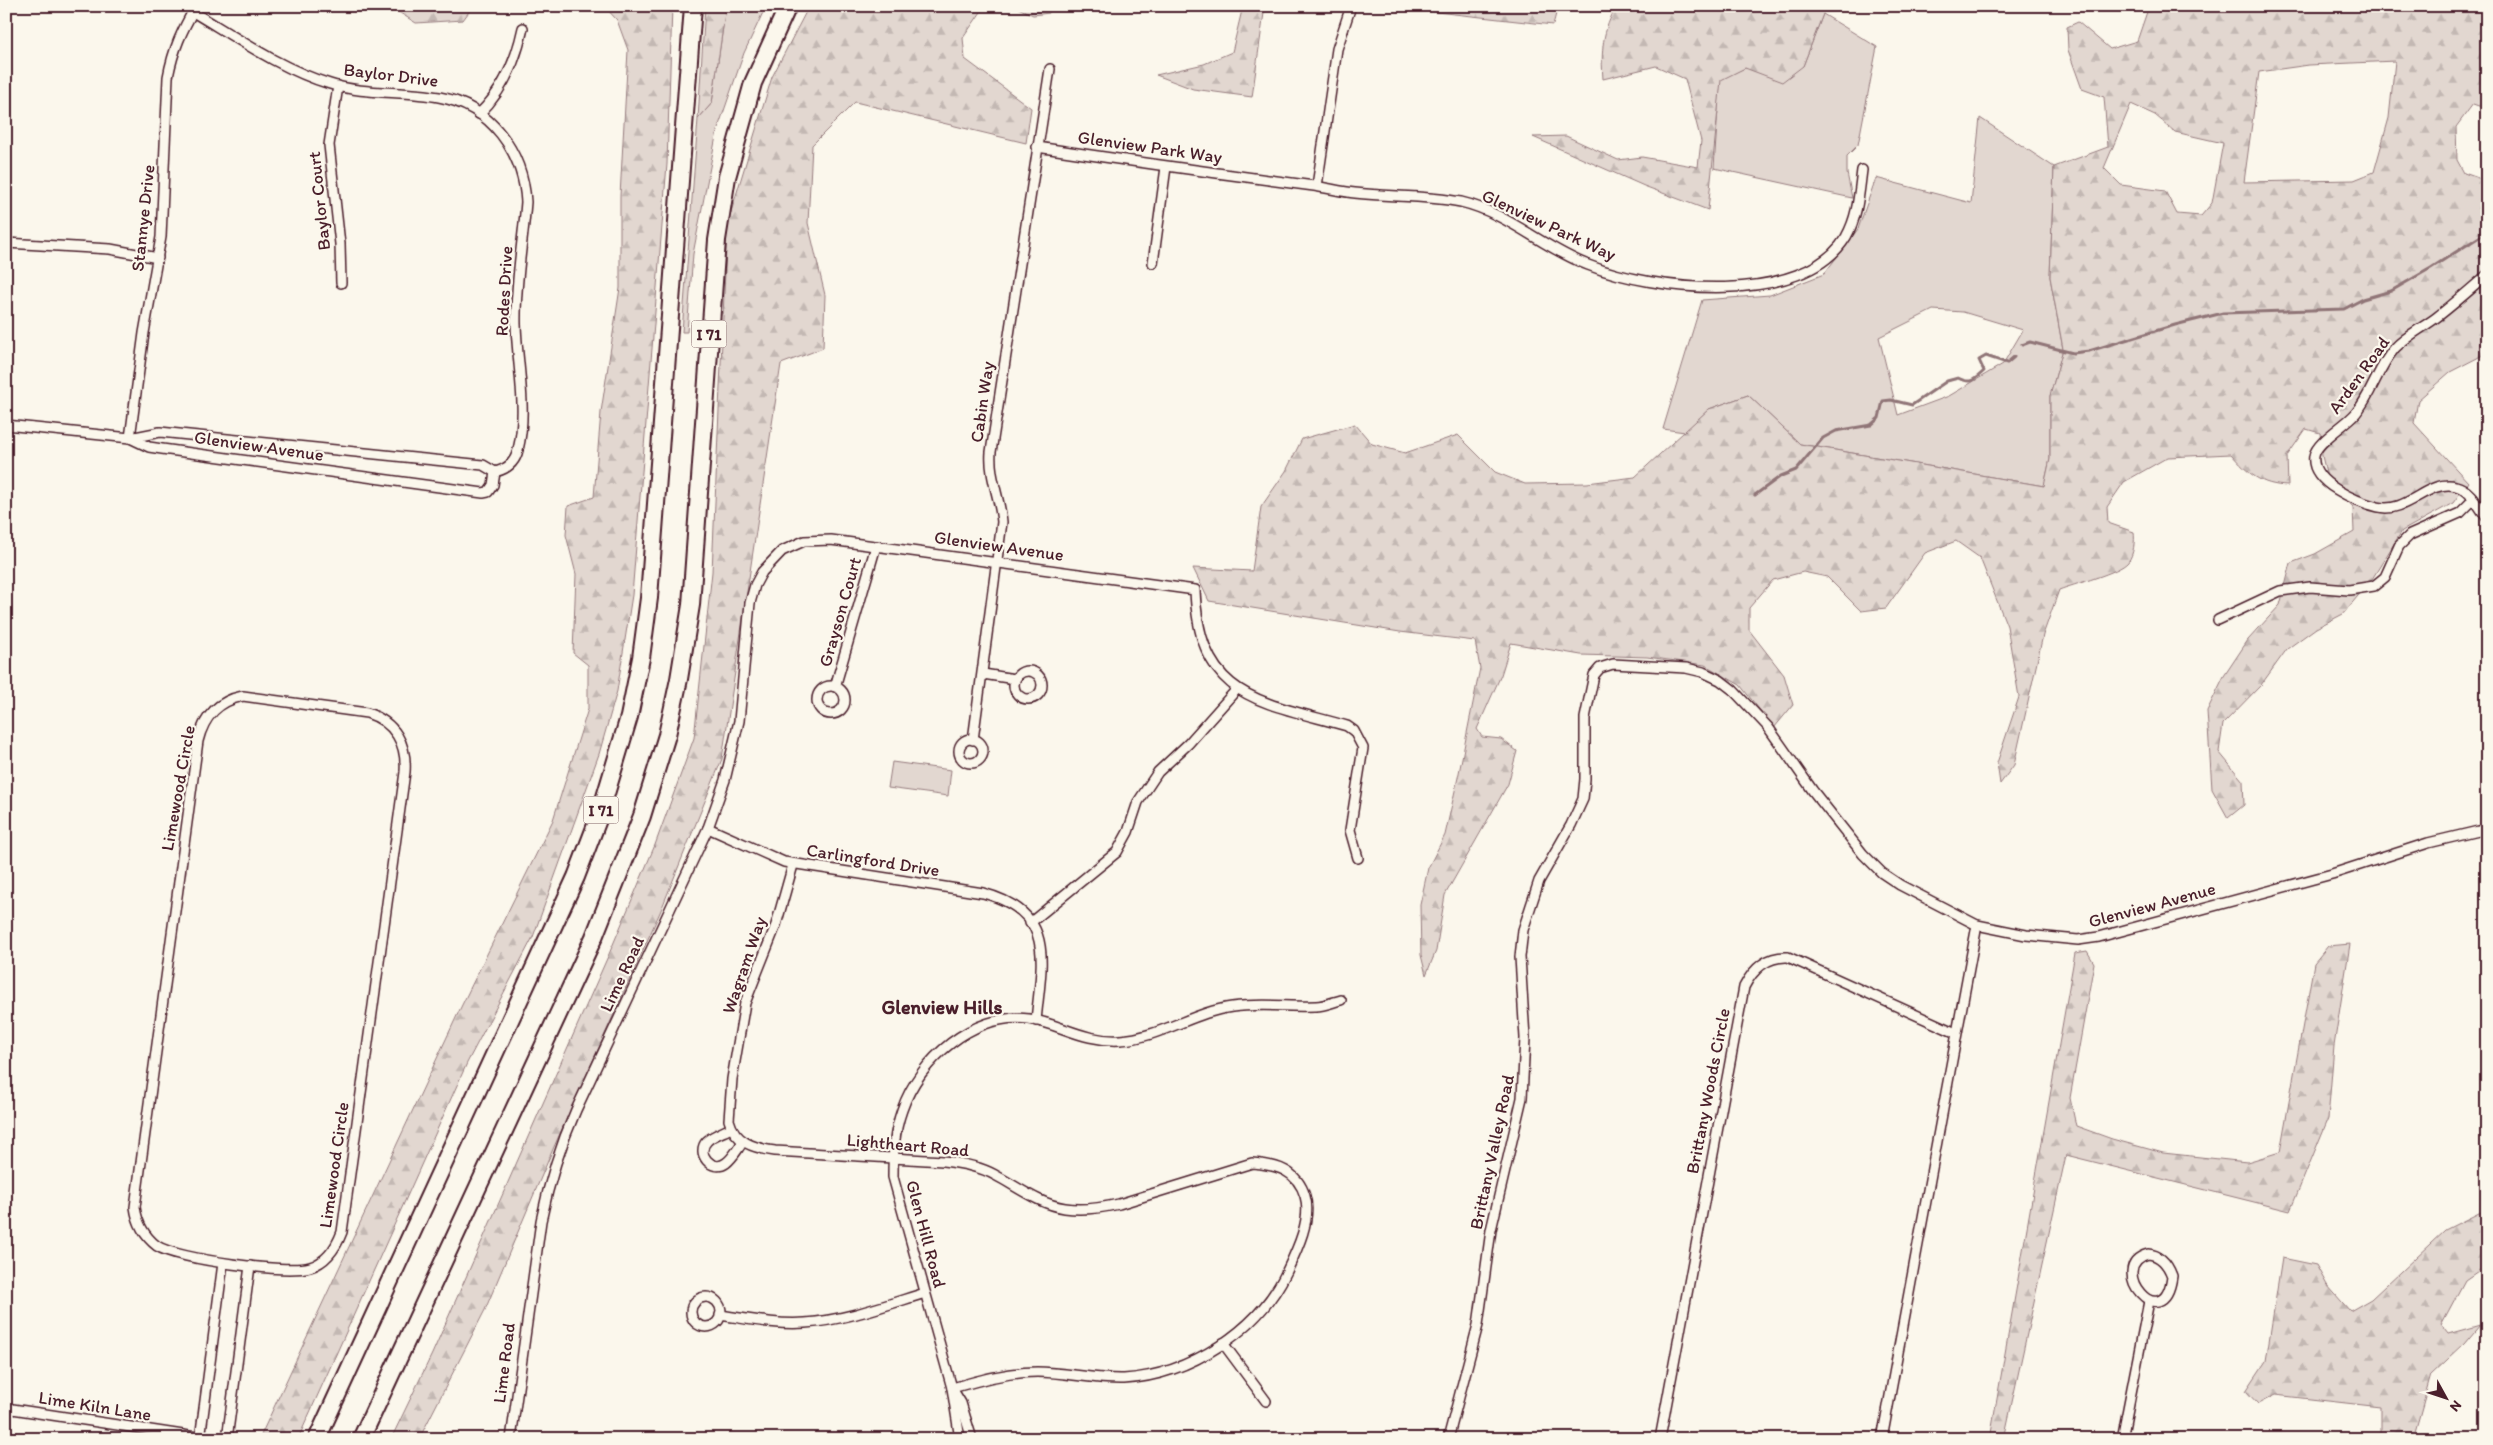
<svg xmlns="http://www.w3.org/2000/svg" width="2493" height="1445" font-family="Itim,sans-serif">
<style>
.green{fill:#e2d7d0;stroke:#967b7e;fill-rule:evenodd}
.forest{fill:url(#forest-firs);stroke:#967b7e;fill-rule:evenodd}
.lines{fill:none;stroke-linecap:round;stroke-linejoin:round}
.stream{stroke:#907477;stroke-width:3}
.street-casing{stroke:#4a1f2b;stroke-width:12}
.highway-casing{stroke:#4a1f2b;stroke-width:20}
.street{stroke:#fbf7ec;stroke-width:9}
.highway{stroke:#fbf7ec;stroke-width:16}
.labels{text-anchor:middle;stroke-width:4.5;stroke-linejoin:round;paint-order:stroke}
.shield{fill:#fbf7ec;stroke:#7f6065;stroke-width:1}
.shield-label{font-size:16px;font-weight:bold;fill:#4a1f2b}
.street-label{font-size:18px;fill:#4a1f2b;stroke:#fbf7ec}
.quarter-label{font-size:20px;font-weight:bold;fill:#4a1f2b;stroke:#fbf7ec}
</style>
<defs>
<pattern id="forest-firs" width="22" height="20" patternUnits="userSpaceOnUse" patternTransform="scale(1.25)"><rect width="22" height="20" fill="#e2d7d0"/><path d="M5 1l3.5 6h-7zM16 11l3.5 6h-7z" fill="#c3b8b3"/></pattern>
</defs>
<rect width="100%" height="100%" fill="#fbf7ec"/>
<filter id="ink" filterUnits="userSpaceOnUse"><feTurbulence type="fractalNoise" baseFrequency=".02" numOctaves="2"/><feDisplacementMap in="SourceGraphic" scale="10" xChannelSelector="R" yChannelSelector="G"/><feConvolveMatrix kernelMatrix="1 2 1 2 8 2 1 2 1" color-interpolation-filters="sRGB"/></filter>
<g filter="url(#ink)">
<!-- green -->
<g class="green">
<polygon points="726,6 766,6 744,53 717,131 693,254 687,332 682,332 698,119 712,103"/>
<polygon points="1823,14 1877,47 1858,145 1847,156 1847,173 1852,198 1714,168 1720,79 1745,68 1803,66"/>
<path d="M1980 118 2054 167 2050 277 2063 349 2050 396V459L2044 486 1800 444 1748 395 1709 409 1685 432 1663 429 1702 300 1770 295 1824 274 1858 229 1876 178 1971 203ZM1933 310 1963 312 2023 330 2003 364 1949 396 1898 415 1879 337Z"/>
<polygon points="892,762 951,770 948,796 888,788"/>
</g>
<!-- forest -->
<g class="forest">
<polygon points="389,6 459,6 471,9 463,20 416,23"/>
<polygon points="604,6 672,6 667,164 632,595 617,691 599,754 533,937 467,1063 298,1439 261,1435 461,1007 553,820 588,709 588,665 573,653 576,574 566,535 568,506 594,497 601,412 620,288 620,196 628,50 617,20"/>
<polygon points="705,6 726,6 712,103 698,119"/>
<polygon points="809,6 985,6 963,38 965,59 1031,108 1026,143 855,102 812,145 808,223 825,295 823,348 781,364 722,759 661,910 553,1149 485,1310 419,1439 391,1439 432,1354 609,954 655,845 694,738 712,572 727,225 772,77"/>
<polygon points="1014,6 1050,6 1049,13 1033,15"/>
<polygon points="1243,6 1265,6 1252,97 1193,89 1156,75 1204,64 1232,52"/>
<polygon points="1382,6 1558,6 1553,25"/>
<path d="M1617 6H1759L1764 10 1781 11 1785 6H1824L1823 14 1803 66 1782 82 1745 68 1721 80 1708 210 1644 186 1533 137 1566 136 1618 160 1642 157 1698 167 1701 141 1685 79 1656 66 1603 79C1601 52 1602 30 1617 6Z"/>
<path d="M2149 6H2487V109L2473 104 2456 127 2457 160 2464 173 2481 179 2487 176V356L2485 354 2450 372 2418 400 2414 423 2468 482 2453 503 2402 531 2372 579 2343 614 2316 628 2287 649 2261 685 2223 724 2219 752 2243 781 2244 805 2228 818 2212 789 2207 711 2224 676 2248 640 2280 605 2291 563 2315 554 2354 532 2353 507 2327 477 2322 456 2320 433 2306 429 2287 456 2288 486C2260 485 2249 474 2231 454L2168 457 2124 482 2107 507 2108 523 2134 532C2135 541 2134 554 2128 562 2119 573 2074 584 2059 590L2043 635 2014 765 2000 784 1997 763 2019 697 2007 626 1980 558 1956 541 1925 553 1886 608 1861 611 1827 577 1803 572 1773 580 1749 608V630L1784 675 1793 705 1774 728 1740 685 1705 665 1647 657 1581 655 1511 643 1501 675 1477 729 1482 737 1501 739 1517 751 1508 784 1445 895 1436 951 1426 975 1421 955 1420 905 1428 868 1445 835 1459 773 1480 668 1475 641 1400 632 1209 601 1193 568 1252 571 1261 507 1286 471 1302 439 1355 424 1372 444 1405 453 1458 435 1495 472 1525 484 1587 483 1635 477 1709 409 1748 395 1800 444 2044 486 2050 459V396L2063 349 2050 277 2054 167 2108 147 2104 97 2082 89 2068 50 2067 27 2078 22 2110 49 2137 41ZM2395 61 2389 118 2374 172 2354 180 2244 182 2259 72 2309 65ZM2131 104 2155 115 2175 132 2223 143 2212 203 2201 216 2177 214 2165 191 2121 185 2104 168Z"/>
<polygon points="2350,944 2334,1046 2328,1119 2290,1211 2066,1155 2004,1439 1990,1439 2075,953 2087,951 2094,963 2070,1098 2076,1126 2112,1139 2163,1153 2247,1162 2280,1152 2314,963 2328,946"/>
<polygon points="2487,1209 2487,1265 2465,1280 2441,1325 2448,1334 2480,1325 2464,1344 2431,1375 2413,1439 2381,1439 2381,1407 2275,1395 2258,1404 2246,1391 2266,1361 2282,1258 2316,1265 2327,1285 2350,1311 2371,1299 2445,1230"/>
</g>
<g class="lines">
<!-- stream -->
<g class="stream">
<polyline points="2022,345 2030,342 2073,353 2089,351 2175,325 2223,313 2344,309 2363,299 2391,291 2431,268 2487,232"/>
<path d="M1755 495 1781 476 1796 470 1823 438 1836 431 1871 425 1879 418 1883 401 1891 400 1912 405 1947 381 1958 378C1971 384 1973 381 1984 371L1979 360 1986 356 2007 363 2014 357"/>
</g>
<defs>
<g id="street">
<path d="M193 12C235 37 283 70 330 84 365 95 403 90 439 97 491 106 523 152 526 202 523 242 515 283 516 324 517 365 528 409 518 450 515 463 507 469 495 472"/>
<polyline points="338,86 329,145 340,244 341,283"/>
<path d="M479 114C503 91 516 61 523 28"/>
<path d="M1037 147C1129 161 1222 174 1314 186 1328 188 1342 192 1355 193 1390 197 1426 195 1461 202 1508 213 1543 248 1588 265 1653 291 1803 308 1846 237 1858 216 1859 193 1862 170"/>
<polyline points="1317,186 1337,49 1351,6"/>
<polyline points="6,243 110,249 158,258"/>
<polyline points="1153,263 1166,167"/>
<path d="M2487 275C2471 289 2454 304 2437 317 2424 327 2406 336 2395 348 2378 367 2372 394 2356 413 2346 425 2316 442 2314 456 2310 483 2358 502 2378 507 2408 514 2427 479 2456 486 2470 489 2479 507 2487 518"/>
<polyline points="6,425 130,438 149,447 162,449 483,493 488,492 493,485 495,472"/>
<path d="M130 438 144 333 161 237 168 77C173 50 182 30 196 6"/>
<polyline points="130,438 160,432 483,465 495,472"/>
<polyline points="2218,620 2280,591 2310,587 2349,590 2374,586 2385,577 2399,546 2410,535 2460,513 2473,500"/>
<circle cx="1028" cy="685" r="14"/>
<polyline points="983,674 1015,679"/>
<circle cx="831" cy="700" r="14"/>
<polyline points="835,687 876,546"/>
<path d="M243 696 367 713C395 722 407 744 405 772L342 1232C336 1248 327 1262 310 1267 286 1274 177 1259 157 1246 144 1236 137 1222 135 1207L198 741C204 716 218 701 243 696Z"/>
<circle cx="971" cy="751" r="12"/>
<path d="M973 740 1002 522C1000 498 989 477 991 452L1050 69"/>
<path d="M708 828 784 862 983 893C1058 913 1041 963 1036 1021"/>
<path d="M793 865 776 925 745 1003 732 1079 729 1120C735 1143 754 1148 775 1151L943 1161C961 1163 979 1166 995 1175 1018 1187 1039 1204 1065 1208 1083 1211 1101 1208 1119 1204L1252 1163C1277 1165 1297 1170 1305 1196 1312 1219 1297 1250 1287 1271 1259 1331 1189 1375 1124 1379 1095 1380 1066 1372 1037 1372 1008 1372 980 1380 952 1388"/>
<polyline points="1030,923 1117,852 1128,832 1138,802 1158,772 1188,744 1237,689"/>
<path d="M731 1128C724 1132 713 1135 707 1141 695 1153 712 1173 726 1163 733 1158 738 1148 743 1142"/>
<path d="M2148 1254C2161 1255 2168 1265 2172 1276 2164 1339 2104 1266 2148 1254Z"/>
<circle cx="706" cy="1312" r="15"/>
<path d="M720 1315C748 1319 777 1325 805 1323 846 1320 886 1305 925 1293"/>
<polyline points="1223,1343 1266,1401"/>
<polyline points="953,1390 961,1403 972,1439"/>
<polyline points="6,1408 209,1439"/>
<polyline points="200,1439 223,1263"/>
<polyline points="227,1439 250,1266"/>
<path d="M511 1439 541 1221C549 1182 560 1146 576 1110L708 828 725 780 739 721 750 603 755 585 762 572 782 551 804 541 831 540 1195 590C1199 699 1259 701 1347 726L1354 731 1363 748 1350 830 1358 858"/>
<path d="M960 1439 952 1388 893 1177C893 1154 894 1132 902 1110 919 1060 973 1012 1029 1019 1061 1024 1083 1042 1120 1040 1159 1038 1194 1012 1232 1007 1260 1003 1288 1007 1316 1006 1324 1006 1333 1002 1341 1000"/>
<polyline points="1448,1439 1478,1325 1491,1230 1522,1098 1525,1038 1520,957 1523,930 1539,881 1571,825 1583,799 1585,779 1585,718 1594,675 1600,668 1613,664 1686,668 1703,672 1720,680 1733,690 1768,727 1813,791 1863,854 1882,873 1900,885 1977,925 2026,935 2078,940 2099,937 2332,874 2428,843 2487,829"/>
<path d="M1660 1439 1744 987C1753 969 1766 956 1788 957L1956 1033"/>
<polyline points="1882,1439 1977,925"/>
<polyline points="2122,1439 2149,1301"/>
</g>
<g id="highway">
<polyline points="317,1439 576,877 599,817 629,717 641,658 649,598 693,6"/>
<polyline points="361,1439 594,937 642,816 667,735 679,679 691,605 717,240 727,177 753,83 788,6"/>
</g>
</defs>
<!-- street casing -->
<use href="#street" class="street-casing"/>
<!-- highway casing -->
<use href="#highway" class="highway-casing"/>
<!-- street -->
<use href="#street" class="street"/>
<!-- highway -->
<use href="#highway" class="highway"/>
</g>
</g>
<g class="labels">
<!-- shield labels -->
<g class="shield">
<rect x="691.5" y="320.5" width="35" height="27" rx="4"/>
<rect x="583.5" y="796.5" width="35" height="27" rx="4"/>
</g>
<g class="shield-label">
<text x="709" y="340">I 71</text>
<text x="601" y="816">I 71</text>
</g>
<!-- street labels -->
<g class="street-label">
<text transform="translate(391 75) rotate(7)" y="6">Baylor Drive</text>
<text transform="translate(1150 147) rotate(8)" y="6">Glenview Park Way</text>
<text transform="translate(319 201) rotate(-96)" y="6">Baylor Court</text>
<text transform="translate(143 218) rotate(-84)" y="6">Stannye Drive</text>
<text transform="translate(1549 225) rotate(25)" y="6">Glenview Park Way</text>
<text transform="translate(504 291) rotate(-87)" y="6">Rodes Drive</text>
<text transform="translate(2359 375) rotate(-54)" y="6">Arden Road</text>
<text transform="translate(982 402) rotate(-82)" y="6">Cabin Way</text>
<text transform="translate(259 446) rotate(8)" y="6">Glenview Avenue</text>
<text transform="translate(999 546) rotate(8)" y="6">Glenview Avenue</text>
<text transform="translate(840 612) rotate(-74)" y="6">Grayson Court</text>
<text transform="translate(178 788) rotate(-80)" y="6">Limewood Circle</text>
<text transform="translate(873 860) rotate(9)" y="6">Carlingford Drive</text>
<text transform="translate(2152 905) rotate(-15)" y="6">Glenview Avenue</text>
<text transform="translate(744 965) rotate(-71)" y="6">Wagram Way</text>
<text transform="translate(622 974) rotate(-65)" y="6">Lime Road</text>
<text transform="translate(1708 1091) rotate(-79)" y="6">Brittany Woods Circle</text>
<text transform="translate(908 1145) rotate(5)" y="6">Lightheart Road</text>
<text transform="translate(1492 1152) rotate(-78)" y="6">Brittany Valley Road</text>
<text transform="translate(334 1165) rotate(-82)" y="6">Limewood Circle</text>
<text transform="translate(926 1234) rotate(75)" y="6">Glen Hill Road</text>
<text transform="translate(504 1363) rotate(-83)" y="6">Lime Road</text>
<text transform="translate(95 1406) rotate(9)" y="6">Lime Kiln Lane</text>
</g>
<!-- quarter labels -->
<g class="quarter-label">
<text x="942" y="1014">Glenview Hills</text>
</g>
</g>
<!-- margin -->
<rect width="2493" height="1445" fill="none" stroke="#fbf7ec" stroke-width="25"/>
<rect x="12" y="12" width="2468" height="1420" fill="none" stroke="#4a1f2b" stroke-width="2" filter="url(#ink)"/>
<!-- north arrow -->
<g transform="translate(2446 1398) rotate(130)" stroke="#fbf7ec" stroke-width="4" paint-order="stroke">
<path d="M0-4L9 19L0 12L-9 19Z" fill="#4a1f2b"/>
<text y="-8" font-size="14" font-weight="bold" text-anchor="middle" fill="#4a1f2b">N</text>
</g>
</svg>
